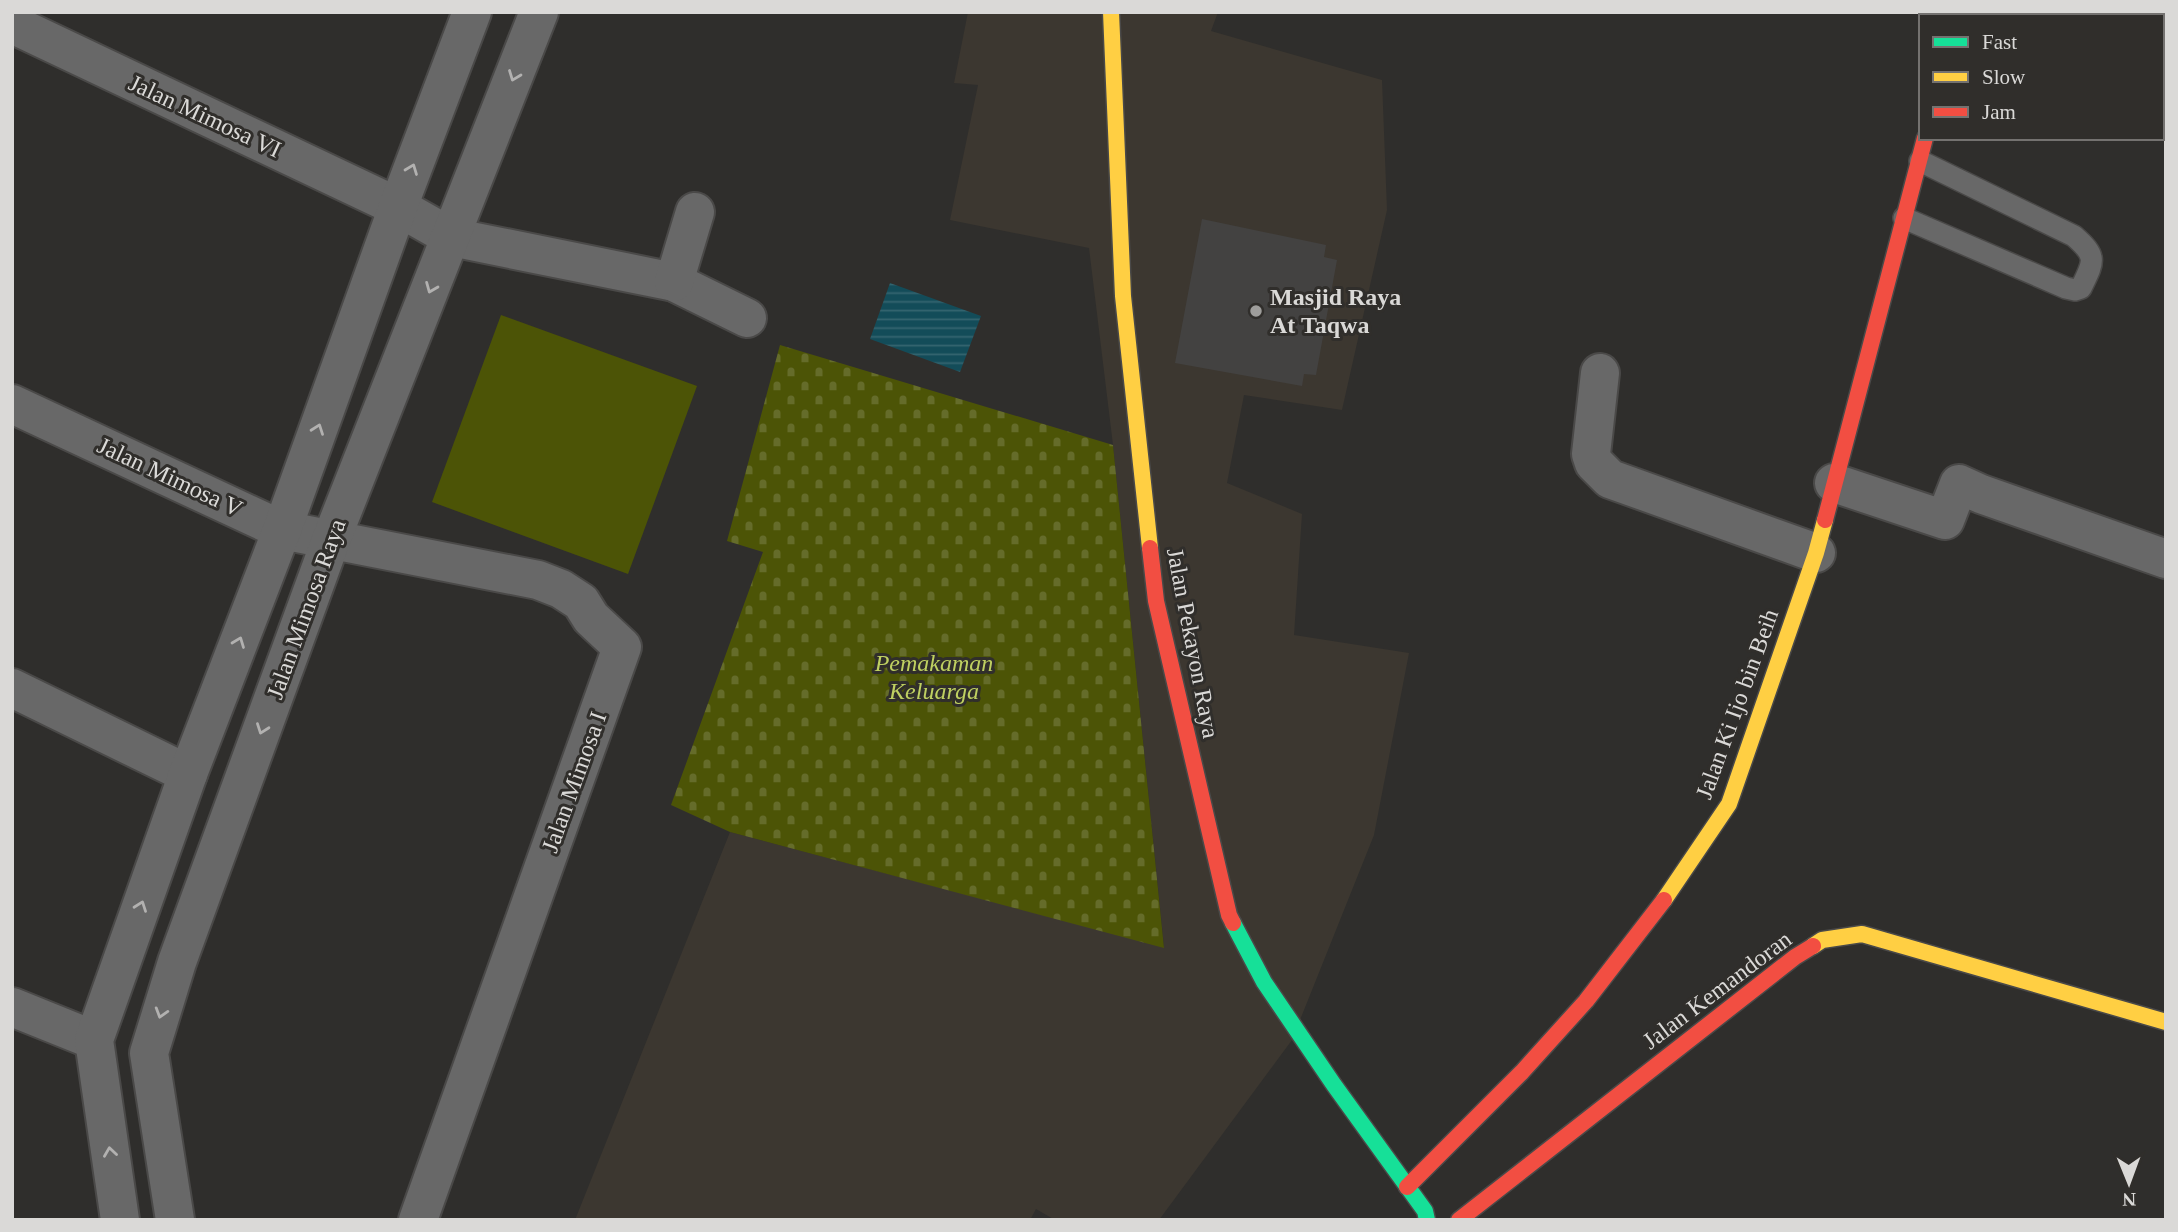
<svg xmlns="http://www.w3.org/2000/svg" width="2178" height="1232" font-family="'Times New Roman',serif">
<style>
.built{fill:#3c3730}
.green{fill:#4c5406}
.cemetery{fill:url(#cemetery-stones)}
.water{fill:url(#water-rules)}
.building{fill:#434241}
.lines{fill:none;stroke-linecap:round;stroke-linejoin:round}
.lane-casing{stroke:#4a4948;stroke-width:24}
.street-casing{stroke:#4a4948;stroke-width:42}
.fast-casing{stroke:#4a4948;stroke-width:19}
.slow-casing{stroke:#4a4948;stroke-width:19}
.jam-casing{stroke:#4a4948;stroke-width:19}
.lane{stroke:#686868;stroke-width:21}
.street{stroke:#686868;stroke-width:38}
.fast{stroke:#16e098;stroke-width:16}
.slow{stroke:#ffcf43;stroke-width:16}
.jam{stroke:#f24e42;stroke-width:16}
.oneway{stroke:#b2b1b0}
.poi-dot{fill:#9e9d9b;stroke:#302e2b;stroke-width:2.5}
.labels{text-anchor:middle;stroke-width:6;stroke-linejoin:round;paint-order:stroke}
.street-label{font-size:24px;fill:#dad9d7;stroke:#302e2b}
.poi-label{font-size:24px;font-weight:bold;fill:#dad9d7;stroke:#302e2b;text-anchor:start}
.park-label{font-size:24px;font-style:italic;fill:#bfd061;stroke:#302e2b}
</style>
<defs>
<pattern id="cemetery-stones" width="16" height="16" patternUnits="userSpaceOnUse" patternTransform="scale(1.75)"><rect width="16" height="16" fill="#4c5406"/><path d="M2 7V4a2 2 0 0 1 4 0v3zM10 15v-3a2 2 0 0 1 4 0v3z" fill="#656c2a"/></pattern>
<pattern id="water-rules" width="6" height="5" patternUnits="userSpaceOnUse" patternTransform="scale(1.75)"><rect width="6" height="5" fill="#134c59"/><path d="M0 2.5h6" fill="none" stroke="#356570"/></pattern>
</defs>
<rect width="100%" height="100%" fill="#2f2e2c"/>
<!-- built -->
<polygon class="built" points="968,12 1218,12 1211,31 1382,80 1387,210 1342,410 1244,395 1227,483 1302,514 1294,635 1409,653 1374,835 1292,1040 1159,1220 1055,1220 1036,1209 1030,1220 575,1220 730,832 1164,947 1113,445 1089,248 950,220 978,85 954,83"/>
<!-- green -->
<polygon class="green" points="501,315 697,386 628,574 432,502"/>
<!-- cemetery -->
<polygon class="cemetery" points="780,345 1113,445 1164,948 730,832 671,805 763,552 727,541"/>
<!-- water -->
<polygon class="water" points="890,283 981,316 960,372 870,339"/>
<!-- building -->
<polygon class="building" points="1202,219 1326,245 1324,257 1337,260 1316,375 1304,374 1302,386 1175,363"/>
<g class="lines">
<defs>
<path id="lane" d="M1904 218 2066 288 2075 290 2081 288C2094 261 2098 257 2074 236L1920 161"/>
<g id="street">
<polyline points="2083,12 2091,16"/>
<polyline points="12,24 398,207 451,237 674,282 747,318"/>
<polyline points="2162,49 2166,50"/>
<polyline points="674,282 695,212"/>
<polyline points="1600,373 1591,454 1594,463 1610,479 1816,553"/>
<polyline points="12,404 282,530 538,580 561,589 581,602 591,618 622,647 418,1220"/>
<polyline points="1834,483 1945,520 1959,484 1981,494 2166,559"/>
<polyline points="12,688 188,774"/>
<polyline points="12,1007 94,1040"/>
<polyline points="120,1220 94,1040 188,774 282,530 398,207 472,12"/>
<polyline points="175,1220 149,1053 177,962 331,540 539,12"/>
</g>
<polyline id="fast" points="1233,923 1264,982 1334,1085 1425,1211 1427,1220"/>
<g id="slow">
<polyline points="1111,12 1123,296 1150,548"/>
<polyline points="1664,900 1729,804 1816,553 1825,520"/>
<polyline points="1813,946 1822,940 1862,934 2166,1022"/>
</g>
<g id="jam">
<polyline points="1953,16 1954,12"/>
<polyline points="1825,520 1925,138"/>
<polyline points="1150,548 1156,601 1229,915 1233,923"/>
<polyline points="1407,1187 1522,1072 1586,1001 1664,900"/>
<polyline points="1459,1220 1795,957 1813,946"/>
</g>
</defs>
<!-- lane casing -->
<use href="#lane" class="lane-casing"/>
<!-- street casing -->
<use href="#street" class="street-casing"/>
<!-- fast casing -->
<use href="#fast" class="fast-casing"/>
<!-- slow casing -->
<use href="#slow" class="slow-casing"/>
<!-- jam casing -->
<use href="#jam" class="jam-casing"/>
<!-- lane -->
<use href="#lane" class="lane"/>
<!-- street -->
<use href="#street" class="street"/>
<!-- fast -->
<use href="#fast" class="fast"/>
<!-- slow -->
<use href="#slow" class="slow"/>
<!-- jam -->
<use href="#jam" class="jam"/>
</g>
<!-- one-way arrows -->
<defs><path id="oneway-chevron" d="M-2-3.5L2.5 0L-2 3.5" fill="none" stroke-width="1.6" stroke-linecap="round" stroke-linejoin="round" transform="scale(1.75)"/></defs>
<g class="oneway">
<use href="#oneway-chevron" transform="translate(514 76) rotate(111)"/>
<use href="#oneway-chevron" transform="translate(412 169) rotate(-69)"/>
<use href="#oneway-chevron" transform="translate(431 288) rotate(112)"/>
<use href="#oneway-chevron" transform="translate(318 429) rotate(-70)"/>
<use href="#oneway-chevron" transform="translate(239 642) rotate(-69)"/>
<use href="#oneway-chevron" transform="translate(262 729) rotate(110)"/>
<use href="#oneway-chevron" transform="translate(141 906) rotate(-70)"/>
<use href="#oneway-chevron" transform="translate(161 1013) rotate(107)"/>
<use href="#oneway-chevron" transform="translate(110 1152) rotate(-98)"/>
</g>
<!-- markers -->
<circle class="poi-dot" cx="1256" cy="311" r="7"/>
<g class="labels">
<!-- street labels -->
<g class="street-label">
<text transform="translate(205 116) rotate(25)" y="8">Jalan Mimosa VI</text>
<text transform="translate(170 477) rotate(25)" y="8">Jalan Mimosa V</text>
<text transform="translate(306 609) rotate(-70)" y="8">Jalan Mimosa Raya</text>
<text transform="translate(1193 643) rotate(79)" y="8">Jalan Pekayon Raya</text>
<text transform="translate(1737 704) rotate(-70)" y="8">Jalan Ki Ijo bin Beih</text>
<text transform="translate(574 782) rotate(-70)" y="8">Jalan Mimosa I</text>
<text transform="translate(1717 990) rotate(-37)" y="8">Jalan Kemandoran</text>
</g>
<!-- poi labels -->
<g class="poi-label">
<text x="1270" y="305">Masjid Raya<tspan x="1270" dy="28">At Taqwa</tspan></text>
</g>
<!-- park labels -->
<g class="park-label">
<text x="934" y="671">Pemakaman<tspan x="934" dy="28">Keluarga</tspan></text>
</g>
</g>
<!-- border -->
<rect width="2178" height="1232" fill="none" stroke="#dad9d7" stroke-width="28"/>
<!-- legend -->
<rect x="1919" y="14" width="245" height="126" fill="#302e2b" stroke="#747270" stroke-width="2"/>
<rect x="1933" y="37" width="35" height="10" fill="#16e098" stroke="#747270" stroke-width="2"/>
<text x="1982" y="49" font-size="21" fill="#dad9d7">Fast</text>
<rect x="1933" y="72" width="35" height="10" fill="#ffcf43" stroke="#747270" stroke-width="2"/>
<text x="1982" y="84" font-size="21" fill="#dad9d7">Slow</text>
<rect x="1933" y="107" width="35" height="10" fill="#f24e42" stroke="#747270" stroke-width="2"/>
<text x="1982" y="119" font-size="21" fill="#dad9d7">Jam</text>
<!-- north arrow -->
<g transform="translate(2129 1183) rotate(179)" stroke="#302e2b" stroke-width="5" paint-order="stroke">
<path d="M0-5L12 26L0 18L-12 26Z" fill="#dad9d7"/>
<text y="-10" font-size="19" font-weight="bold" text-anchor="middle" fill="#dad9d7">N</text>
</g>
</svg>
